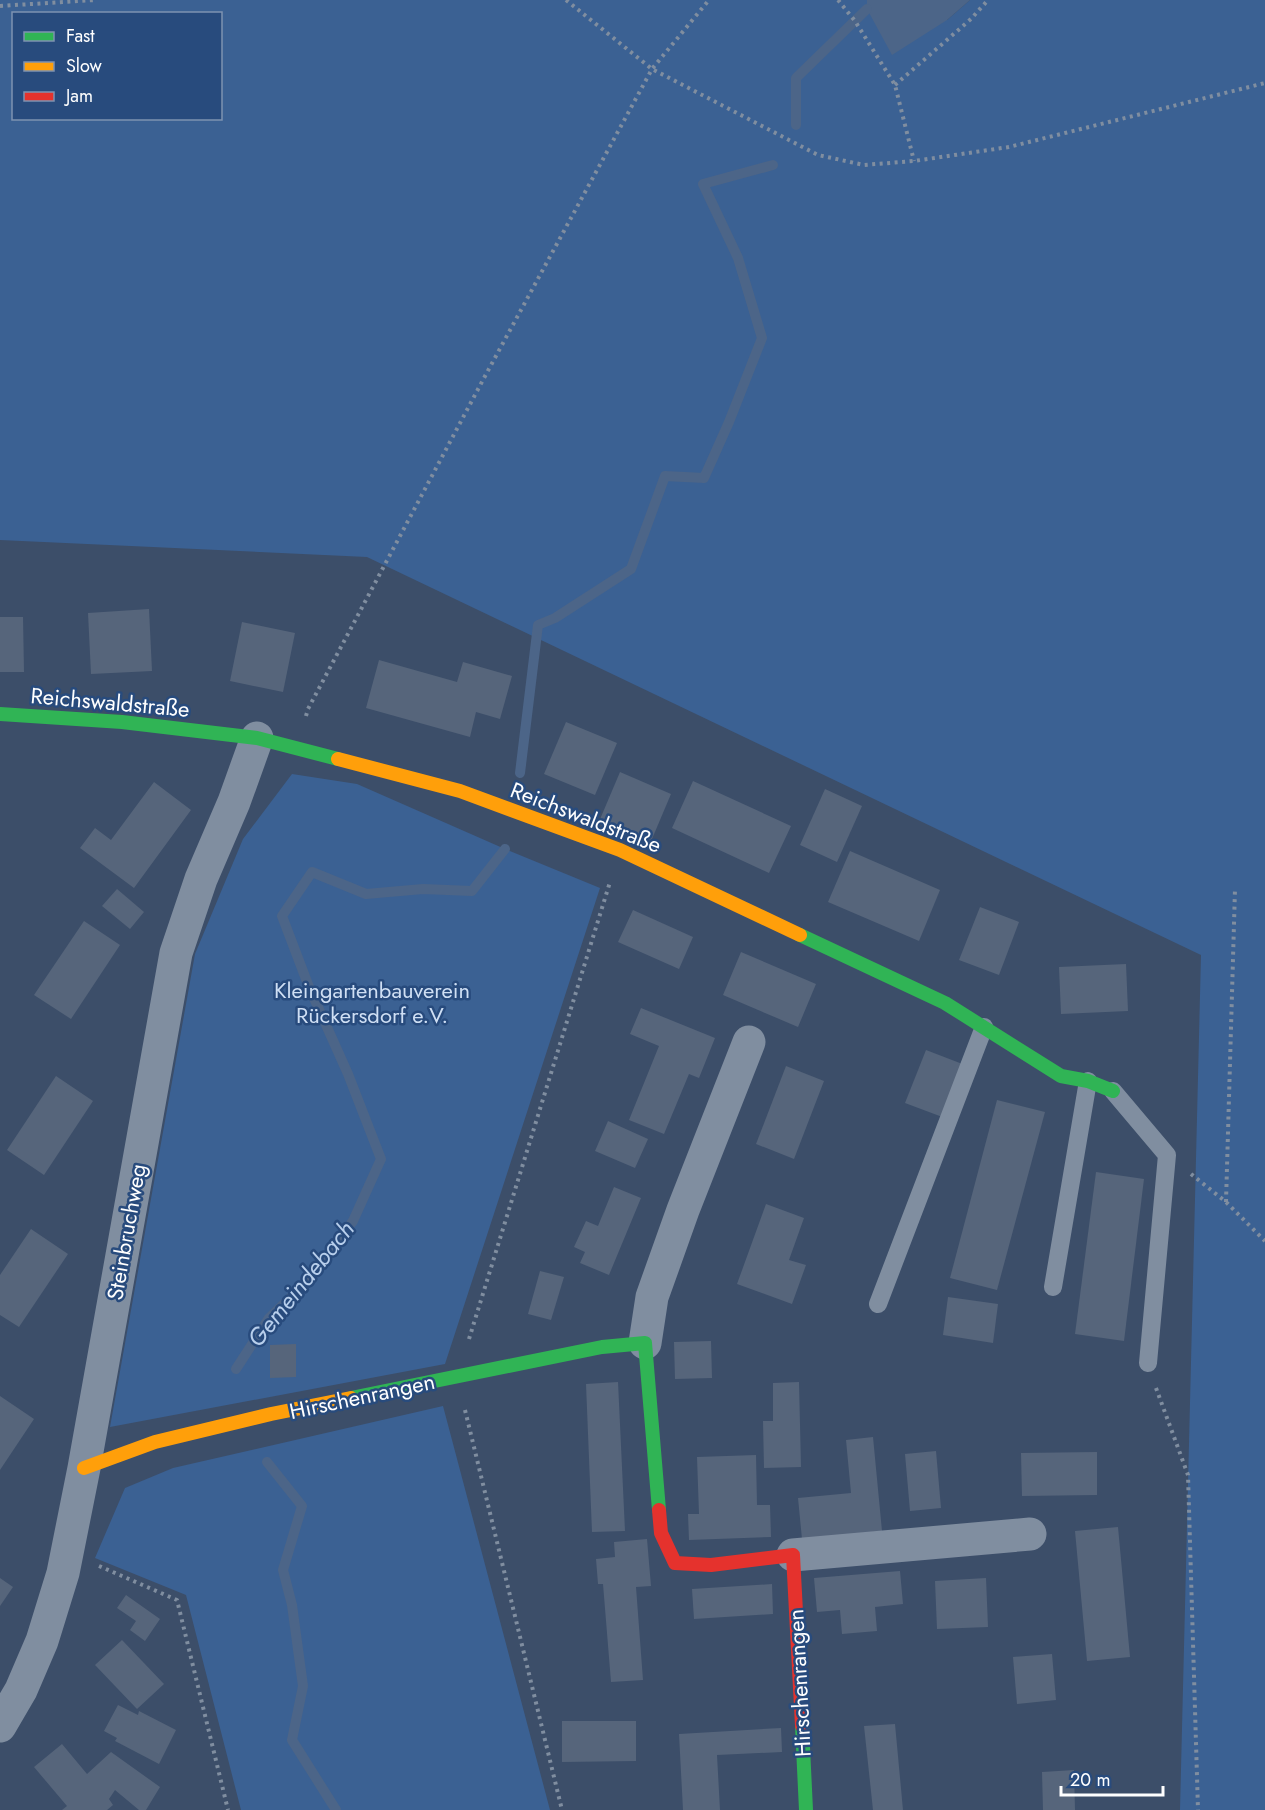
<svg xmlns="http://www.w3.org/2000/svg" width="1265" height="1810" font-family="Jost,sans-serif">
<style>
.green{fill:#3b6193;fill-rule:evenodd}
.water{fill:#4c6588}
.lines{fill:none;stroke-linecap:round;stroke-linejoin:round}
.stream{stroke:#4c6588;stroke-width:10}
.building{fill:#56657b}
.path{stroke:#808ea0;stroke-width:4;stroke-dasharray:3 4.5;stroke-linecap:butt}
.lane{stroke:#808ea0;stroke-width:18}
.street{stroke:#808ea0;stroke-width:33}
.fast{stroke:#30b455;stroke-width:14}
.slow{stroke:#ff9f0a;stroke-width:14}
.jam{stroke:#e5322d;stroke-width:14}
.labels{text-anchor:middle;stroke-width:5;stroke-linejoin:round;paint-order:stroke}
.street-label{font-size:22px;fill:#fff;stroke:#284b7d}
.park-label{font-size:22px;fill:#cfdff4;stroke:#284b7d}
.water-label{font-size:24px;font-style:italic;fill:#b8cfec;stroke:#284b7d}
</style>
<rect width="100%" height="100%" fill="#3c4e69"/>
<!-- green -->
<g class="green">
<path d="M0 0H867V9L947 20 970 0H1265V1810H1180L1201 955 367 557 0 540ZM14 14H220V118H14Z"/>
<polygon points="292,774 357,784 505,849 600,888 445,1364 110,1427 195,954 243,839"/>
<polygon points="443,1406 550,1810 241,1810 186,1595 95,1558 125,1488 173,1468"/>
</g>
<!-- water -->
<polygon class="water" points="867,0 970,0 947,20 892,55 867,9"/>
<g class="lines">
<!-- stream -->
<g class="stream">
<polyline points="796,125 796,78 867,9"/>
<polyline points="520,773 538,625 555,618 631,569 665,476 704,478 729,422 762,338 738,258 703,184 773,165"/>
<polyline points="236,1369 269,1318 311,1278 353,1221 381,1159 348,1074 309,987 282,916 312,872 366,894 423,889 472,891 505,849"/>
<polyline points="267,1462 302,1506 283,1570 292,1605 303,1686 292,1740 336,1810"/>
</g>
</g>
<!-- building -->
<g class="building">
<polygon points="149,609 152,671 91,674 88,613"/>
<polygon points="0,617 23,617 24,672 0,672"/>
<polygon points="242,622 295,633 283,692 230,681"/>
<polygon points="379,660 457,682 463,662 512,676 500,719 476,712 470,737 366,708"/>
<polygon points="566,722 617,743 595,795 544,774"/>
<polygon points="620,772 671,794 649,846 598,824"/>
<polygon points="693,781 791,826 769,873 672,828"/>
<polygon points="154,782 191,810 134,888 80,848 95,828 111,840"/>
<polygon points="825,789 862,806 837,862 800,845"/>
<polygon points="850,851 940,890 919,941 828,902"/>
<polygon points="117,889 144,912 130,929 102,906"/>
<polygon points="980,907 1019,922 999,975 959,960"/>
<polygon points="633,910 693,937 679,969 618,942"/>
<polygon points="84,921 120,945 71,1019 34,995"/>
<polygon points="741,952 816,984 798,1027 723,995"/>
<polygon points="1126,964 1128,1011 1061,1014 1059,967"/>
<polygon points="641,1008 715,1038 699,1078 689,1074 664,1134 629,1120 659,1046 630,1034"/>
<polygon points="926,1050 965,1065 945,1118 905,1103"/>
<polygon points="786,1066 824,1081 794,1159 756,1144"/>
<polygon points="56,1076 93,1101 44,1175 7,1150"/>
<polygon points="997,1100 1045,1112 997,1290 950,1278"/>
<polygon points="608,1121 648,1139 635,1168 595,1151"/>
<polygon points="1096,1172 1144,1179 1124,1341 1075,1334"/>
<polygon points="614,1187 641,1198 609,1275 580,1263 585,1252 574,1247 586,1221 598,1226"/>
<polygon points="766,1204 804,1218 789,1260 806,1265 792,1304 737,1284"/>
<polygon points="31,1229 68,1254 19,1327 0,1315 0,1275"/>
<polygon points="540,1271 564,1277 551,1320 528,1314"/>
<polygon points="948,1297 998,1304 993,1343 943,1335"/>
<polygon points="711,1341 712,1378 675,1379 674,1342"/>
<polygon points="296,1344 296,1377 270,1378 270,1345"/>
<polygon points="618,1382 625,1531 592,1532 586,1384"/>
<polygon points="799,1382 801,1467 764,1468 763,1421 773,1421 773,1383"/>
<polygon points="0,1396 34,1419 0,1470"/>
<polygon points="873,1437 882,1531 802,1539 798,1498 851,1493 846,1440"/>
<polygon points="936,1451 941,1508 910,1511 905,1454"/>
<polygon points="1097,1452 1097,1495 1022,1496 1021,1453"/>
<polygon points="756,1455 757,1505 770,1505 771,1537 689,1540 688,1514 699,1514 697,1457"/>
<polygon points="1118,1527 1130,1657 1087,1661 1075,1531"/>
<polygon points="647,1539 651,1586 636,1587 643,1680 611,1682 603,1584 598,1584 596,1559 615,1557 614,1542"/>
<polygon points="900,1571 903,1604 875,1607 877,1631 842,1634 840,1610 817,1612 814,1578"/>
<polygon points="0,1578 13,1587 0,1606"/>
<polygon points="986,1578 988,1627 937,1629 935,1581"/>
<polygon points="772,1584 773,1614 694,1619 692,1589"/>
<polygon points="126,1595 160,1619 145,1641 130,1630 136,1621 117,1608"/>
<polygon points="122,1640 164,1684 137,1709 95,1665"/>
<polygon points="1052,1654 1056,1700 1017,1704 1013,1657"/>
<polygon points="118,1705 138,1715 139,1711 176,1730 159,1764 115,1741 117,1738 104,1731"/>
<polygon points="562,1721 636,1721 636,1761 562,1762"/>
<polygon points="895,1724 903,1810 873,1810 864,1726"/>
<polygon points="781,1728 782,1752 717,1755 720,1810 683,1810 679,1734"/>
<polygon points="62,1744 87,1774 111,1752 160,1787 146,1810 139,1810 115,1790 109,1799 113,1805 107,1810 62,1810 67,1806 34,1767"/>
<polygon points="1074,1770 1075,1810 1043,1810 1042,1772"/>
</g>
<g class="lines">
<!-- path -->
<g class="path">
<polyline points="566,0 652,69 818,155 864,165 914,161 1009,147 1265,83"/>
<polyline points="838,0 855,21 895,85 914,161"/>
<polyline points="0,6 95,0"/>
<polyline points="895,85 971,19 988,0"/>
<polyline points="306,716 308,709 484,378 652,69 709,0"/>
<polyline points="1191,1174 1226,1202 1265,1241"/>
<polyline points="1226,1202 1235,889"/>
<polyline points="469,1339 610,882"/>
<polyline points="1156,1388 1188,1475 1198,1810"/>
<polyline points="465,1410 562,1810"/>
<polyline points="99,1566 177,1600 228,1810"/>
</g>
<!-- lane -->
<g class="lane">
<polyline points="1113,1091 1167,1155 1148,1363"/>
<polyline points="1053,1287 1088,1081"/>
<polyline points="878,1304 984,1027"/>
</g>
<!-- street -->
<g class="street">
<polyline points="645,1343 652,1297 683,1210 749,1042"/>
<polyline points="793,1555 1030,1534"/>
<polyline points="0,1726 21,1690 42,1641 63,1573 84,1468 176,953 201,879 234,802 257,738"/>
</g>
<!-- fast -->
<g class="fast">
<polyline points="0,714 122,722 257,738 338,759"/>
<polyline points="800,935 945,1003 1061,1076 1088,1081 1113,1091"/>
<polyline points="351,1398 602,1347 645,1343 659,1510"/>
<polyline points="802,1726 806,1810"/>
</g>
<!-- slow -->
<g class="slow">
<polyline points="338,759 460,791 620,850 800,935"/>
<polyline points="84,1468 155,1442 271,1414 351,1398"/>
</g>
<!-- jam -->
<polyline class="jam" points="659,1510 661,1533 675,1563 711,1565 793,1555 802,1726"/>
</g>
<g class="labels">
<!-- street labels -->
<g class="street-label">
<text transform="translate(110 702) rotate(5)" y="8">Reichswaldstraße</text>
<text transform="translate(586 817) rotate(21)" y="8">Reichswaldstraße</text>
<text transform="translate(126 1232) rotate(-80)" y="8">Steinbruchweg</text>
<text transform="translate(362 1396) rotate(-12)" y="8">Hirschenrangen</text>
<text transform="translate(799 1683) rotate(-93)" y="8">Hirschenrangen</text>
</g>
<!-- park labels -->
<g class="park-label">
<text x="372" y="998">Kleingartenbauverein<tspan x="372" dy="25">Rückersdorf e.V.</tspan></text>
</g>
<!-- water labels -->
<g class="water-label">
<text transform="translate(301 1284) rotate(-51)" y="8">Gemeindebach</text>
</g>
</g>
<!-- legend -->
<rect x="12" y="12" width="210" height="108" fill="#284b7d" stroke="#7e93b1" stroke-width="1.5"/>
<rect x="24" y="32" width="30" height="9" fill="#30b455" stroke="#7e93b1" stroke-width="1.5"/>
<text x="66" y="42" font-size="18" fill="#ffffff">Fast</text>
<rect x="24" y="62" width="30" height="9" fill="#ff9f0a" stroke="#7e93b1" stroke-width="1.5"/>
<text x="66" y="72" font-size="18" fill="#ffffff">Slow</text>
<rect x="24" y="92" width="30" height="9" fill="#e5322d" stroke="#7e93b1" stroke-width="1.5"/>
<text x="66" y="102" font-size="18" fill="#ffffff">Jam</text>
<!-- scale -->
<path d="M1061 1786v9h102v-9" fill="none" stroke="#ffffff" stroke-width="3"/>
<text x="1070" y="1786" font-size="18" fill="#ffffff" stroke="#284b7d" stroke-width="4.5" paint-order="stroke">20 m</text>
</svg>
